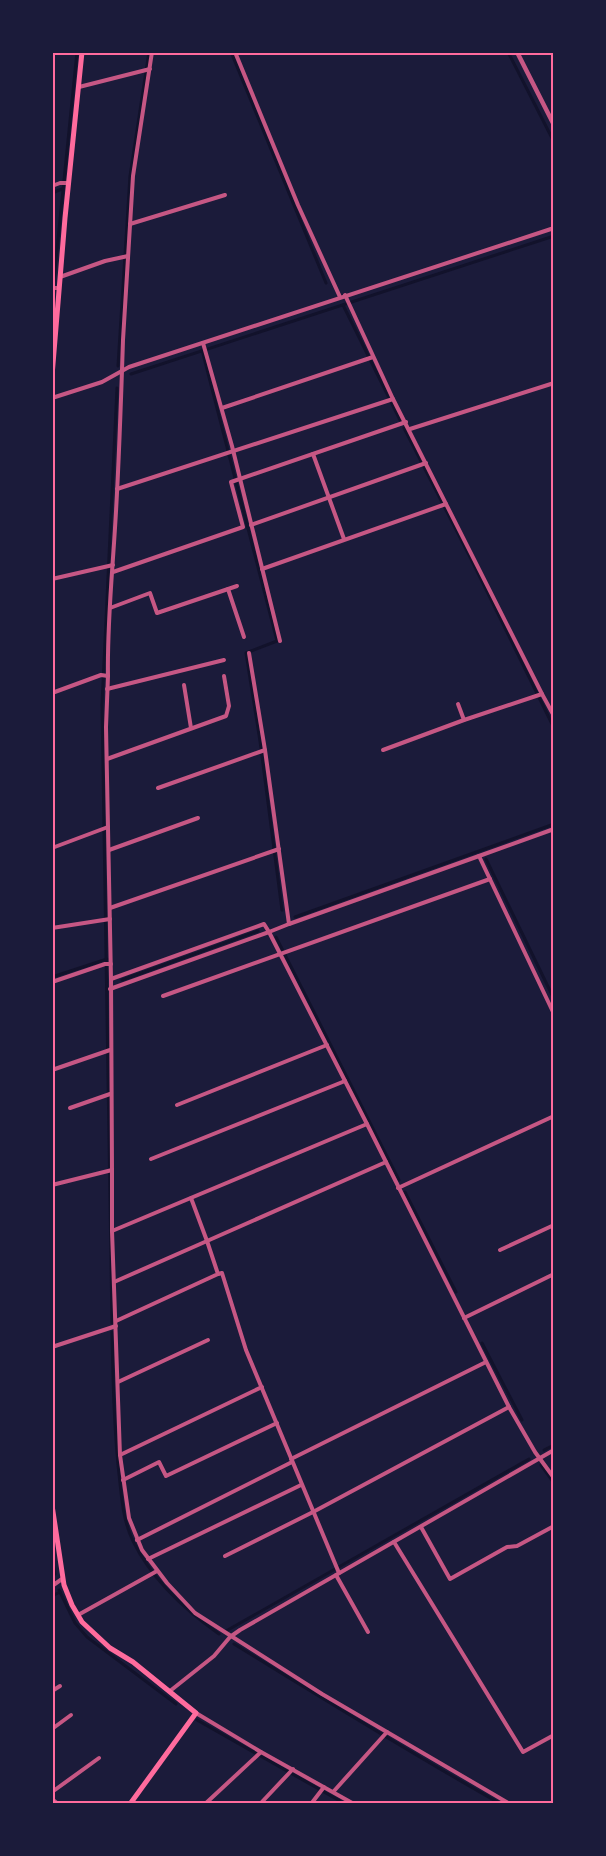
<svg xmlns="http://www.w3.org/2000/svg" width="606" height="1856" font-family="'Titillium Web',sans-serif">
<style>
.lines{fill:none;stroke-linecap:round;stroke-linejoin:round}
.stream{stroke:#12122b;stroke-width:3}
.minor{stroke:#c65784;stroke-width:4}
.tertiary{stroke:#c65784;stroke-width:4.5}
.secondary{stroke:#ff6b9d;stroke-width:5}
.neatline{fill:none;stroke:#ff6b9d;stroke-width:2}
</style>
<rect width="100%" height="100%" fill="#1b1b3a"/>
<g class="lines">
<!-- stream -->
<g class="stream">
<polyline points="231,52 326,283"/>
<polyline points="508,52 554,142"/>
<polyline points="52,193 62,189"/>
<polyline points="52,299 77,52"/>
<polyline points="343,305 400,420"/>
<polyline points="202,350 277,641 246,653 260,741 282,910"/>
<polyline points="118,366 130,176 149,52"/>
<polyline points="131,374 554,236"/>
<polyline points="404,428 471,559 554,728"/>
<polyline points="486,859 554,999"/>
<polyline points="295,917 554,824"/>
<polyline points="276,937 399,1180"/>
<polyline points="52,977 107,959"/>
<polyline points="122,980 258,931"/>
<polyline points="405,1192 456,1292"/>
<polyline points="112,1323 102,705 117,388"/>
<path d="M112 1332C113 1382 114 1433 120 1483 122 1502 124 1523 133 1541 152 1580 185 1610 219 1634"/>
<polyline points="482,1343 522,1420"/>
<polyline points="544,1450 554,1445"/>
<polyline points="541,1465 554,1483"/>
<polyline points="52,1558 55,1574"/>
<polyline points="59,1590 75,1623 87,1637 176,1704"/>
<polyline points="52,1596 60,1592"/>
<polyline points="226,1631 529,1459"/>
<path d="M234 1644C322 1698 410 1753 501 1804"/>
<polyline points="197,1720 340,1801 338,1804"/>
</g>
<!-- minor -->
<g class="minor">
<polyline points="235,52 298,205 340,297"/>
<polyline points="79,87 150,69"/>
<polyline points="52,186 60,183 69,183"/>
<polyline points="130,224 225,195"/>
<polyline points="60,277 105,261 128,256"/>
<polyline points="52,288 59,288"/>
<polyline points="345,295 393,399 542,694 464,720"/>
<polyline points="203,343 232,446 280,641"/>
<polyline points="52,398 102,382 129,367 554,228"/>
<polyline points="222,408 373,357"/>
<polyline points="410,429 554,383"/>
<polyline points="313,454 344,539"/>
<polyline points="117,489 393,399"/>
<polyline points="251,525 426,463"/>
<polyline points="262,569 446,504"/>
<polyline points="113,572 243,527 231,482 406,422"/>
<polyline points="52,579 113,565"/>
<polyline points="228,589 244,637"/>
<polyline points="110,608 150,593 157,613 237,586"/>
<polyline points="184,685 191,728"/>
<polyline points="107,689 224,660"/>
<path d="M52 693 101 675 108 676C107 627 112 577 115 528 119 466 121 402 123 340L133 176 152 52"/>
<polyline points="542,694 554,716"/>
<polyline points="265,750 289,924 479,856 554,1014"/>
<polyline points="383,750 464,720 458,704"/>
<polyline points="107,759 226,716 229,706 224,676"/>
<polyline points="158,788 265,750 249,653"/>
<polyline points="52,848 108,827"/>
<polyline points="109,850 198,818"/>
<polyline points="479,856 554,829"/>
<polyline points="110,908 279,849"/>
<polyline points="52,928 110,919"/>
<polyline points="111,979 264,924 269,932 289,924"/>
<polyline points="52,982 105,964 111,964"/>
<polyline points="110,989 269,932 367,1124 112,1231"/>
<polyline points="163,996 490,879"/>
<polyline points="52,1070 110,1050"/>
<polyline points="177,1105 327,1045"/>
<polyline points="70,1108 110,1094"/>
<polyline points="151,1159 345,1081"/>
<polyline points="386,1162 509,1407 535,1452 554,1478"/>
<polyline points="112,1170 112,1231 120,1455 129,1518 142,1550 167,1583 195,1613 322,1694 510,1804"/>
<polyline points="52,1185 112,1170 111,979 106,727 108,676"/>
<polyline points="398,1188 554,1116"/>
<polyline points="191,1198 207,1241 386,1162 367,1124"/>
<polyline points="500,1250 554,1225"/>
<polyline points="218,1274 222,1273 246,1350 339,1573"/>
<polyline points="114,1282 207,1241 218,1274 116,1321"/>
<polyline points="464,1318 554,1274"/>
<polyline points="52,1347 116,1326"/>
<polyline points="118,1382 208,1340"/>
<polyline points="120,1455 262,1387"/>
<polyline points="291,1459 486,1362"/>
<polyline points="123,1480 159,1462 166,1476 277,1423"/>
<polyline points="421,1527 450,1579 507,1547 517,1546 554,1526"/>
<polyline points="137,1540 292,1462"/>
<polyline points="394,1542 523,1752 554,1735"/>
<polyline points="225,1556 313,1512 509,1407"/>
<polyline points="148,1559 301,1485"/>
<polyline points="336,1575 368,1632"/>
<polyline points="52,1586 62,1579"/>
<polyline points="78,1615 157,1571"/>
<polyline points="52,1691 60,1686"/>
<polyline points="170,1691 214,1656 230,1637 240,1630 554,1450"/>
<polyline points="196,1713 261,1752 354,1804"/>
<polyline points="52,1729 71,1715"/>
<polyline points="334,1791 387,1732"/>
<polyline points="52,1792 99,1758"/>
<polyline points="52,1799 58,1804"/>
<polyline points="205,1804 261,1752"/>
<polyline points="260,1804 293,1769"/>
<polyline points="311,1804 324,1787"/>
</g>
<!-- tertiary -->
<polyline class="tertiary" points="517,52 554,125"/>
<!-- secondary -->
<g class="secondary">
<polyline points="52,376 65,218 82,52"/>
<polyline points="52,1505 64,1585 72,1605 82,1622 110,1648 133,1662 196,1713 130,1804"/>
</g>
</g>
<!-- border -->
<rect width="606" height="1856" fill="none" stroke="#1b1b3a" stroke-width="108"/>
<rect x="54" y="54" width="498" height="1748" class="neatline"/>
</svg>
